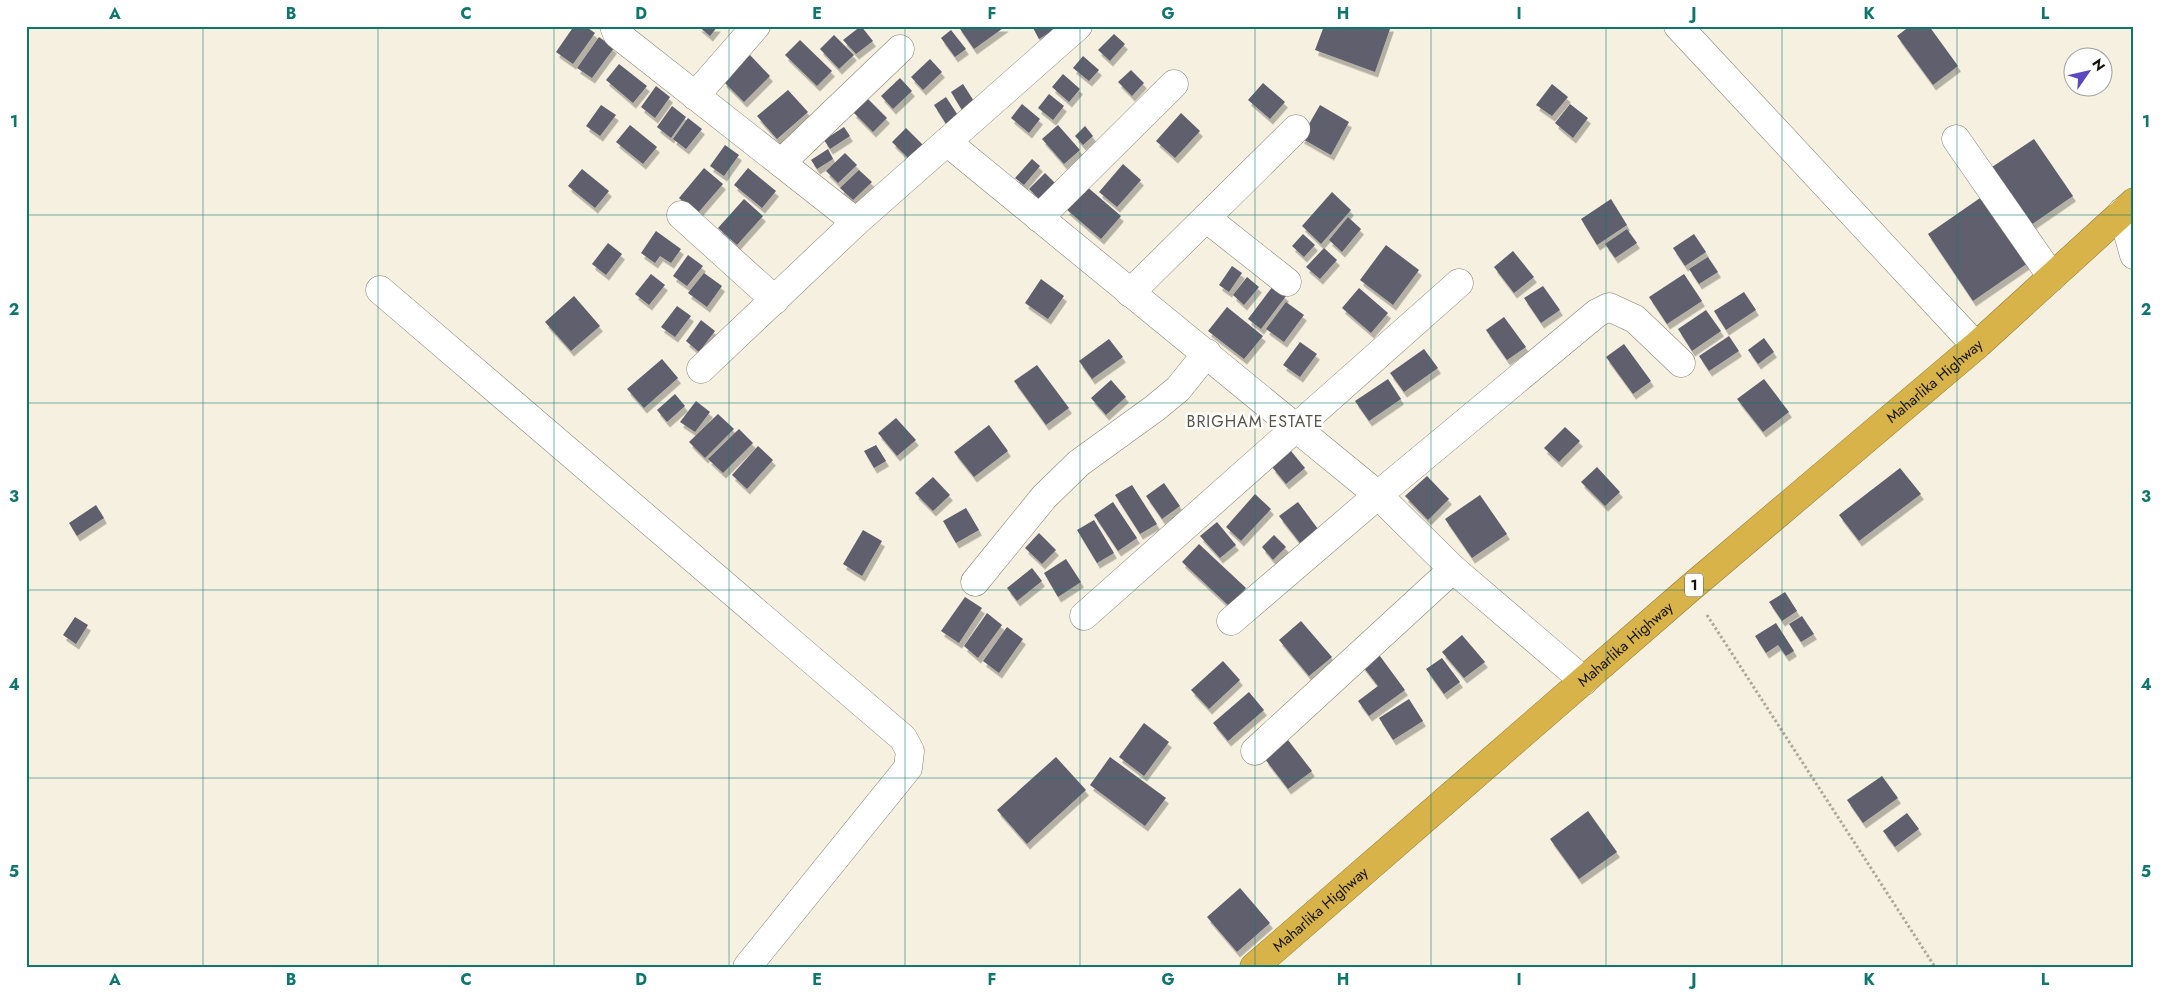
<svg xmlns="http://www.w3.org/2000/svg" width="2160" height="993" font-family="Jost,sans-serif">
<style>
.building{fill:#5e5e6d;filter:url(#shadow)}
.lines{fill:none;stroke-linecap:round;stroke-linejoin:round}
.minor-casing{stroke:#878173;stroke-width:29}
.highway-casing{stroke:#937b34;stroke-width:29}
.path{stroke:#ada89c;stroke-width:3;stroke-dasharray:2.5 2.5;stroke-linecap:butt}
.minor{stroke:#fff;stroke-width:28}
.highway{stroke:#d7b34a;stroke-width:28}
.grid{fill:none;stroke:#0f766e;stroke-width:1;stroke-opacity:0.55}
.labels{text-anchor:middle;stroke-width:5;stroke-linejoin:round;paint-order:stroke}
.shield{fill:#fff;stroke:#5a5955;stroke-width:1}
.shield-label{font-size:14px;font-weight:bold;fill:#14120c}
.street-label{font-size:15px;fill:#14120c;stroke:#fff}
.neighbourhood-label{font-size:16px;letter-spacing:1px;fill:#585346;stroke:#fff}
.neatline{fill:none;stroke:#0f766e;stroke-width:2}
.grid-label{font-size:16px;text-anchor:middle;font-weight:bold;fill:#0f766e}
</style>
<defs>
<filter id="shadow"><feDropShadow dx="3" dy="5.5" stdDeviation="0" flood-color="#0004"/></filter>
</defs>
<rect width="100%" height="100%" fill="#f6f0e0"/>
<!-- building -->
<g class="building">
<polygon points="574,26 585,26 595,33 573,64 556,52"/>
<polygon points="698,26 718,26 710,36"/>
<polygon points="861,26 873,41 856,54 843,40"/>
<polygon points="958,26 1006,26 974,49"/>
<polygon points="1032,26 1060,26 1039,39"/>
<polygon points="1324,26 1391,26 1375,72 1315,50"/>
<polygon points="1910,26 1929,26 1958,66 1933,85 1897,36"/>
<polygon points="951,30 966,49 955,57 941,38"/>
<polygon points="1114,34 1125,44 1110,61 1098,50"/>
<polygon points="834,35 854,55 839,69 820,49"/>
<polygon points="599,37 614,48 592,78 577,68"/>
<polygon points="800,40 832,71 817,86 785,55"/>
<polygon points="750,55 770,76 744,102 723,81"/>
<polygon points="1083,56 1099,70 1089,81 1073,68"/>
<polygon points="930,59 942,72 923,90 911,77"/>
<polygon points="619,64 647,86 633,103 606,80"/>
<polygon points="1131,70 1144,83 1132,96 1118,82"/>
<polygon points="1063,74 1080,89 1069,102 1052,87"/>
<polygon points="900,78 912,91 893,109 881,96"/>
<polygon points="1263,83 1285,102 1270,119 1248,100"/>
<polygon points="963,84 977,106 965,115 951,92"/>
<polygon points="1552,84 1568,97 1552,116 1536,105"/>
<polygon points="656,86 670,97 655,118 641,107"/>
<polygon points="788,90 808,112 777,139 757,116"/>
<polygon points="1049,94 1064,106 1053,120 1038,108"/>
<polygon points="946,97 961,120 948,127 934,105"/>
<polygon points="867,98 887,118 873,132 853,112"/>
<polygon points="1022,104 1040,119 1029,133 1011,118"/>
<polygon points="1570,104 1588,118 1573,138 1555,123"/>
<polygon points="601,105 616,115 600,136 586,126"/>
<polygon points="1320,105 1349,122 1331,155 1301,138"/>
<polygon points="672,106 686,117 671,138 657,127"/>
<polygon points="1181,113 1200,131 1175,158 1156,141"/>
<polygon points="688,118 702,129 686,149 673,139"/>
<polygon points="630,125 657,147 643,164 616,142"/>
<polygon points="1058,125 1080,150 1064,164 1042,139"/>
<polygon points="1085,126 1093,136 1083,145 1075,136"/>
<polygon points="844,127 850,136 830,149 824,140"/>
<polygon points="906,128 926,148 912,162 892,142"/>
<polygon points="2034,139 2073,196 2028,227 1989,169"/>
<polygon points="725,145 739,155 724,176 710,166"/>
<polygon points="828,149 833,159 817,169 811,160"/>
<polygon points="845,153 857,165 838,183 826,171"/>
<polygon points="1032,159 1040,166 1024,185 1015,178"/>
<polygon points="1123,164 1141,180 1117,207 1099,192"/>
<polygon points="704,168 723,184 697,214 679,198"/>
<polygon points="748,168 776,191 762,208 734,185"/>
<polygon points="582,169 609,191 595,208 568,186"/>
<polygon points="859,170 872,182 853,200 840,188"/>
<polygon points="1045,173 1056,184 1040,200 1029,189"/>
<polygon points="1085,185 1121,216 1101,239 1066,209"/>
<polygon points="1332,192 1351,210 1321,244 1302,226"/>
<polygon points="1983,196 2028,263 1973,301 1928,234"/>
<polygon points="744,199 763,216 737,245 718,228"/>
<polygon points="1611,199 1627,225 1597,245 1581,219"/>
<polygon points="1348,217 1361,229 1342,252 1329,240"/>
<polygon points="1627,229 1637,243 1615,258 1605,244"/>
<polygon points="656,231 681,249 671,263 660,256 655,263 641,253"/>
<polygon points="1303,234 1315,245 1304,257 1292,246"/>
<polygon points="1694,234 1706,252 1685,266 1673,248"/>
<polygon points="608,243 622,254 606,275 592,264"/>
<polygon points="1386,245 1419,270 1393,305 1360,280"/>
<polygon points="1324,248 1337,260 1320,279 1306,267"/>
<polygon points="1513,251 1534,277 1514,293 1494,267"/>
<polygon points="688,255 703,266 687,286 673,276"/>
<polygon points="1708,257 1718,272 1699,284 1689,269"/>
<polygon points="1232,266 1242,273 1229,292 1219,285"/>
<polygon points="704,273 722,286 707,307 688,293"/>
<polygon points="651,274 665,285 649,305 635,294"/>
<polygon points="1684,274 1702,301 1667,324 1649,297"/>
<polygon points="1247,277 1259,287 1244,305 1233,295"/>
<polygon points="1041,279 1064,296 1048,319 1025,303"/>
<polygon points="1273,286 1286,296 1261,329 1248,319"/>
<polygon points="1543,286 1560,310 1541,323 1524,298"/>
<polygon points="1359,288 1388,313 1371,333 1342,308"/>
<polygon points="1744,292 1756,310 1726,330 1714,311"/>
<polygon points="574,296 600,326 571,351 545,322"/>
<polygon points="1286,302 1304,315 1284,342 1266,329"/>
<polygon points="677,306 691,316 675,337 661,327"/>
<polygon points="1227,307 1263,336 1244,359 1208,331"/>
<polygon points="1706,310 1721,331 1692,351 1678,329"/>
<polygon points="1504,317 1526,347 1507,360 1486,330"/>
<polygon points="701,320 715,331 699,352 686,341"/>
<polygon points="1729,336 1739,351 1709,371 1699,356"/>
<polygon points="1764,338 1774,352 1758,364 1748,350"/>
<polygon points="1109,339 1123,357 1092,379 1079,361"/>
<polygon points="1300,342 1317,354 1300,377 1283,365"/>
<polygon points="1624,344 1651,381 1633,394 1606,357"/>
<polygon points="1424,349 1438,368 1404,392 1390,373"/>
<polygon points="662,359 678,378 644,408 627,389"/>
<polygon points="1037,365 1069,408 1046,425 1014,381"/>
<polygon points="1388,379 1401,399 1369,421 1355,401"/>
<polygon points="1764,379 1789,412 1763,432 1737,399"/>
<polygon points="1111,380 1126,397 1106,415 1091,398"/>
<polygon points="675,394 685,406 667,422 657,410"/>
<polygon points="696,401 710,412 695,432 680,422"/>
<polygon points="718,414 734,429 705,458 689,442"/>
<polygon points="896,418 916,440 897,456 878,433"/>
<polygon points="989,425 1008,451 974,477 954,452"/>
<polygon points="1565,427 1580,441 1559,462 1544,448"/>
<polygon points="739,429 753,443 723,473 708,459"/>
<polygon points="876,445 886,461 874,468 864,451"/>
<polygon points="758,446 773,460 747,489 732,475"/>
<polygon points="1291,451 1305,468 1286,484 1272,467"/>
<polygon points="1597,467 1620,492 1605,506 1581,482"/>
<polygon points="1900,468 1921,494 1859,541 1839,515"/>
<polygon points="1427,476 1449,499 1428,520 1405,496"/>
<polygon points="933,477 950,495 933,511 915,493"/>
<polygon points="1164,483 1180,506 1162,519 1146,496"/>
<polygon points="1132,485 1157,524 1140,534 1115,495"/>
<polygon points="1255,494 1271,509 1241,541 1226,527"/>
<polygon points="1480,495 1507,534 1472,558 1445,519"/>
<polygon points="1113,502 1137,538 1118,551 1094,515"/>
<polygon points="1298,502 1318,529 1300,543 1279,516"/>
<polygon points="96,505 104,518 77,536 69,523"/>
<polygon points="966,508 979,530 956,543 943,521"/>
<polygon points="1094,520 1114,553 1097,563 1077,530"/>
<polygon points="1217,522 1236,545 1220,558 1200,536"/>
<polygon points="863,530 882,541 862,576 843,564"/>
<polygon points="1039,533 1056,550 1042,564 1025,548"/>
<polygon points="1274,535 1286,547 1273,560 1262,547"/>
<polygon points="1199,544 1246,588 1229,606 1182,562"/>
<polygon points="1066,559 1081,582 1058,597 1044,573"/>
<polygon points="1032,568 1042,581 1017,601 1007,588"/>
<polygon points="1785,592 1797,611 1782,621 1769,602"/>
<polygon points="965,597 982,608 959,643 941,631"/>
<polygon points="987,613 1002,625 978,658 964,646"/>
<polygon points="1802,616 1814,634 1801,642 1789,624"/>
<polygon points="75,617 88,625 76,644 63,635"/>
<polygon points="1301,621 1332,657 1309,676 1279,640"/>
<polygon points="1776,623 1794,651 1786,656 1778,645 1766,653 1755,636"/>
<polygon points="1007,627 1023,639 999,673 983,661"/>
<polygon points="1462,635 1485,662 1464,678 1442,652"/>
<polygon points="1377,652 1405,690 1369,716 1358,701 1378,686 1361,664"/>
<polygon points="1442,658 1460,682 1444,694 1426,669"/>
<polygon points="1223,661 1240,680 1209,709 1191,690"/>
<polygon points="1249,692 1264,710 1228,741 1213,723"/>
<polygon points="1409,699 1423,721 1393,740 1379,718"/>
<polygon points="1144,723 1169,742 1144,776 1119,757"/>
<polygon points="1288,740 1312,771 1288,789 1265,759"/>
<polygon points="1056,757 1086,790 1027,844 997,810"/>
<polygon points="1110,757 1166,798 1145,826 1090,785"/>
<polygon points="1882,776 1898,798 1863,823 1847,800"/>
<polygon points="1588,811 1617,852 1579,879 1550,839"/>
<polygon points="1907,813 1919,829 1895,847 1883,831"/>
<polygon points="1240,888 1270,923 1237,952 1207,917"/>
</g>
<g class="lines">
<defs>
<g id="minor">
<polyline points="614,26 617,34 856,222"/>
<polyline points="1678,26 1976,346"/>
<polyline points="695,96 756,26"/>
<polyline points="1956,139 2052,277"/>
<polyline points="947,142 1378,495 1453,569 1584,681"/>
<polyline points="781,163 900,49"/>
<polyline points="2122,212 2134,255"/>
<polyline points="681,215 775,300"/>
<polyline points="1039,218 1174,84"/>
<polyline points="1206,218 1287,282"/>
<polyline points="380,290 903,738 910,751 908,768 747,967"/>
<polyline points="1130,293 1296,129"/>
<polyline points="701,369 856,222 1078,26"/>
<polyline points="975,582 1044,497 1079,463 1155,408 1178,389 1207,353"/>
<polyline points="1084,616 1459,283"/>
<polyline points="1231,621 1378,495 1597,313 1609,307 1635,319 1681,363"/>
<polyline points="1255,751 1453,569"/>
</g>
<g id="highway">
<path id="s1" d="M1254 967 1689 589 1976 346 2134 202"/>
</g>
</defs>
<!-- minor casing -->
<use href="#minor" class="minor-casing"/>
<!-- highway casing -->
<use href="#highway" class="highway-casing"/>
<!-- path -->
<polyline class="path" points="1707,615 1935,967"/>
<!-- minor -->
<use href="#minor" class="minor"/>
<!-- highway -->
<use href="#highway" class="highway"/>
</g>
<!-- grid -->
<path class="grid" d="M203 26V967M378 26V967M554 26V967M729 26V967M905 26V967M1080 26V967M1255 26V967M1431 26V967M1606 26V967M1782 26V967M1957 26V967M26 215H2134M26 403H2134M26 590H2134M26 778H2134"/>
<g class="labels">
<!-- shield labels -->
<rect class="shield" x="1685" y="573.5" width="18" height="23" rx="4"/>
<g class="shield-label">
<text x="1694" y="590">1</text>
</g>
<!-- street labels -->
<g class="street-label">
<text dy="5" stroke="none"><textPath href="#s1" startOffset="898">Maharlika Highway</textPath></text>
<text dy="5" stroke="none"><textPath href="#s1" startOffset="492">Maharlika Highway</textPath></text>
<text dy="5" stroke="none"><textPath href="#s1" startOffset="88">Maharlika Highway</textPath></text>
</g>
<!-- neighbourhood labels -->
<g class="neighbourhood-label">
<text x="1255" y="427">BRIGHAM ESTATE</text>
</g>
</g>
<!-- border -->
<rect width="2160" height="993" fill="none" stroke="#ffffff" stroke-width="55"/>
<!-- north arrow -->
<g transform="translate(2088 72) rotate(56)"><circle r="24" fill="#ffffff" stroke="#a1a09e"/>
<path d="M0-4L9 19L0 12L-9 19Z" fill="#5c48c0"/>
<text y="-8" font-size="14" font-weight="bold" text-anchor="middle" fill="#14120c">N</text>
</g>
<rect x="28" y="28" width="2104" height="938" class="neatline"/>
<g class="grid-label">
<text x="115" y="19">A</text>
<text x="291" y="19">B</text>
<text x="466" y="19">C</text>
<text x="641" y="19">D</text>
<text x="817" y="19">E</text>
<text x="992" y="19">F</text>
<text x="1168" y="19">G</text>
<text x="1343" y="19">H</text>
<text x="1519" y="19">I</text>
<text x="1694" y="19">J</text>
<text x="1869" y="19">K</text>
<text x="2045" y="19">L</text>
<text x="14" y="127">1</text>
<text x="2146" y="127">1</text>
<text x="14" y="315">2</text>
<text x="2146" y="315">2</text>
<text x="14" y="502">3</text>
<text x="2146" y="502">3</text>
<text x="14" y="690">4</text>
<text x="2146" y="690">4</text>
<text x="14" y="877">5</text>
<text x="2146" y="877">5</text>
<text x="115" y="985">A</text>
<text x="291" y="985">B</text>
<text x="466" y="985">C</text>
<text x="641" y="985">D</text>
<text x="817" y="985">E</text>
<text x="992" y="985">F</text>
<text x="1168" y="985">G</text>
<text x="1343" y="985">H</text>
<text x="1519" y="985">I</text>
<text x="1694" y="985">J</text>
<text x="1869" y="985">K</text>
<text x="2045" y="985">L</text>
</g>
</svg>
